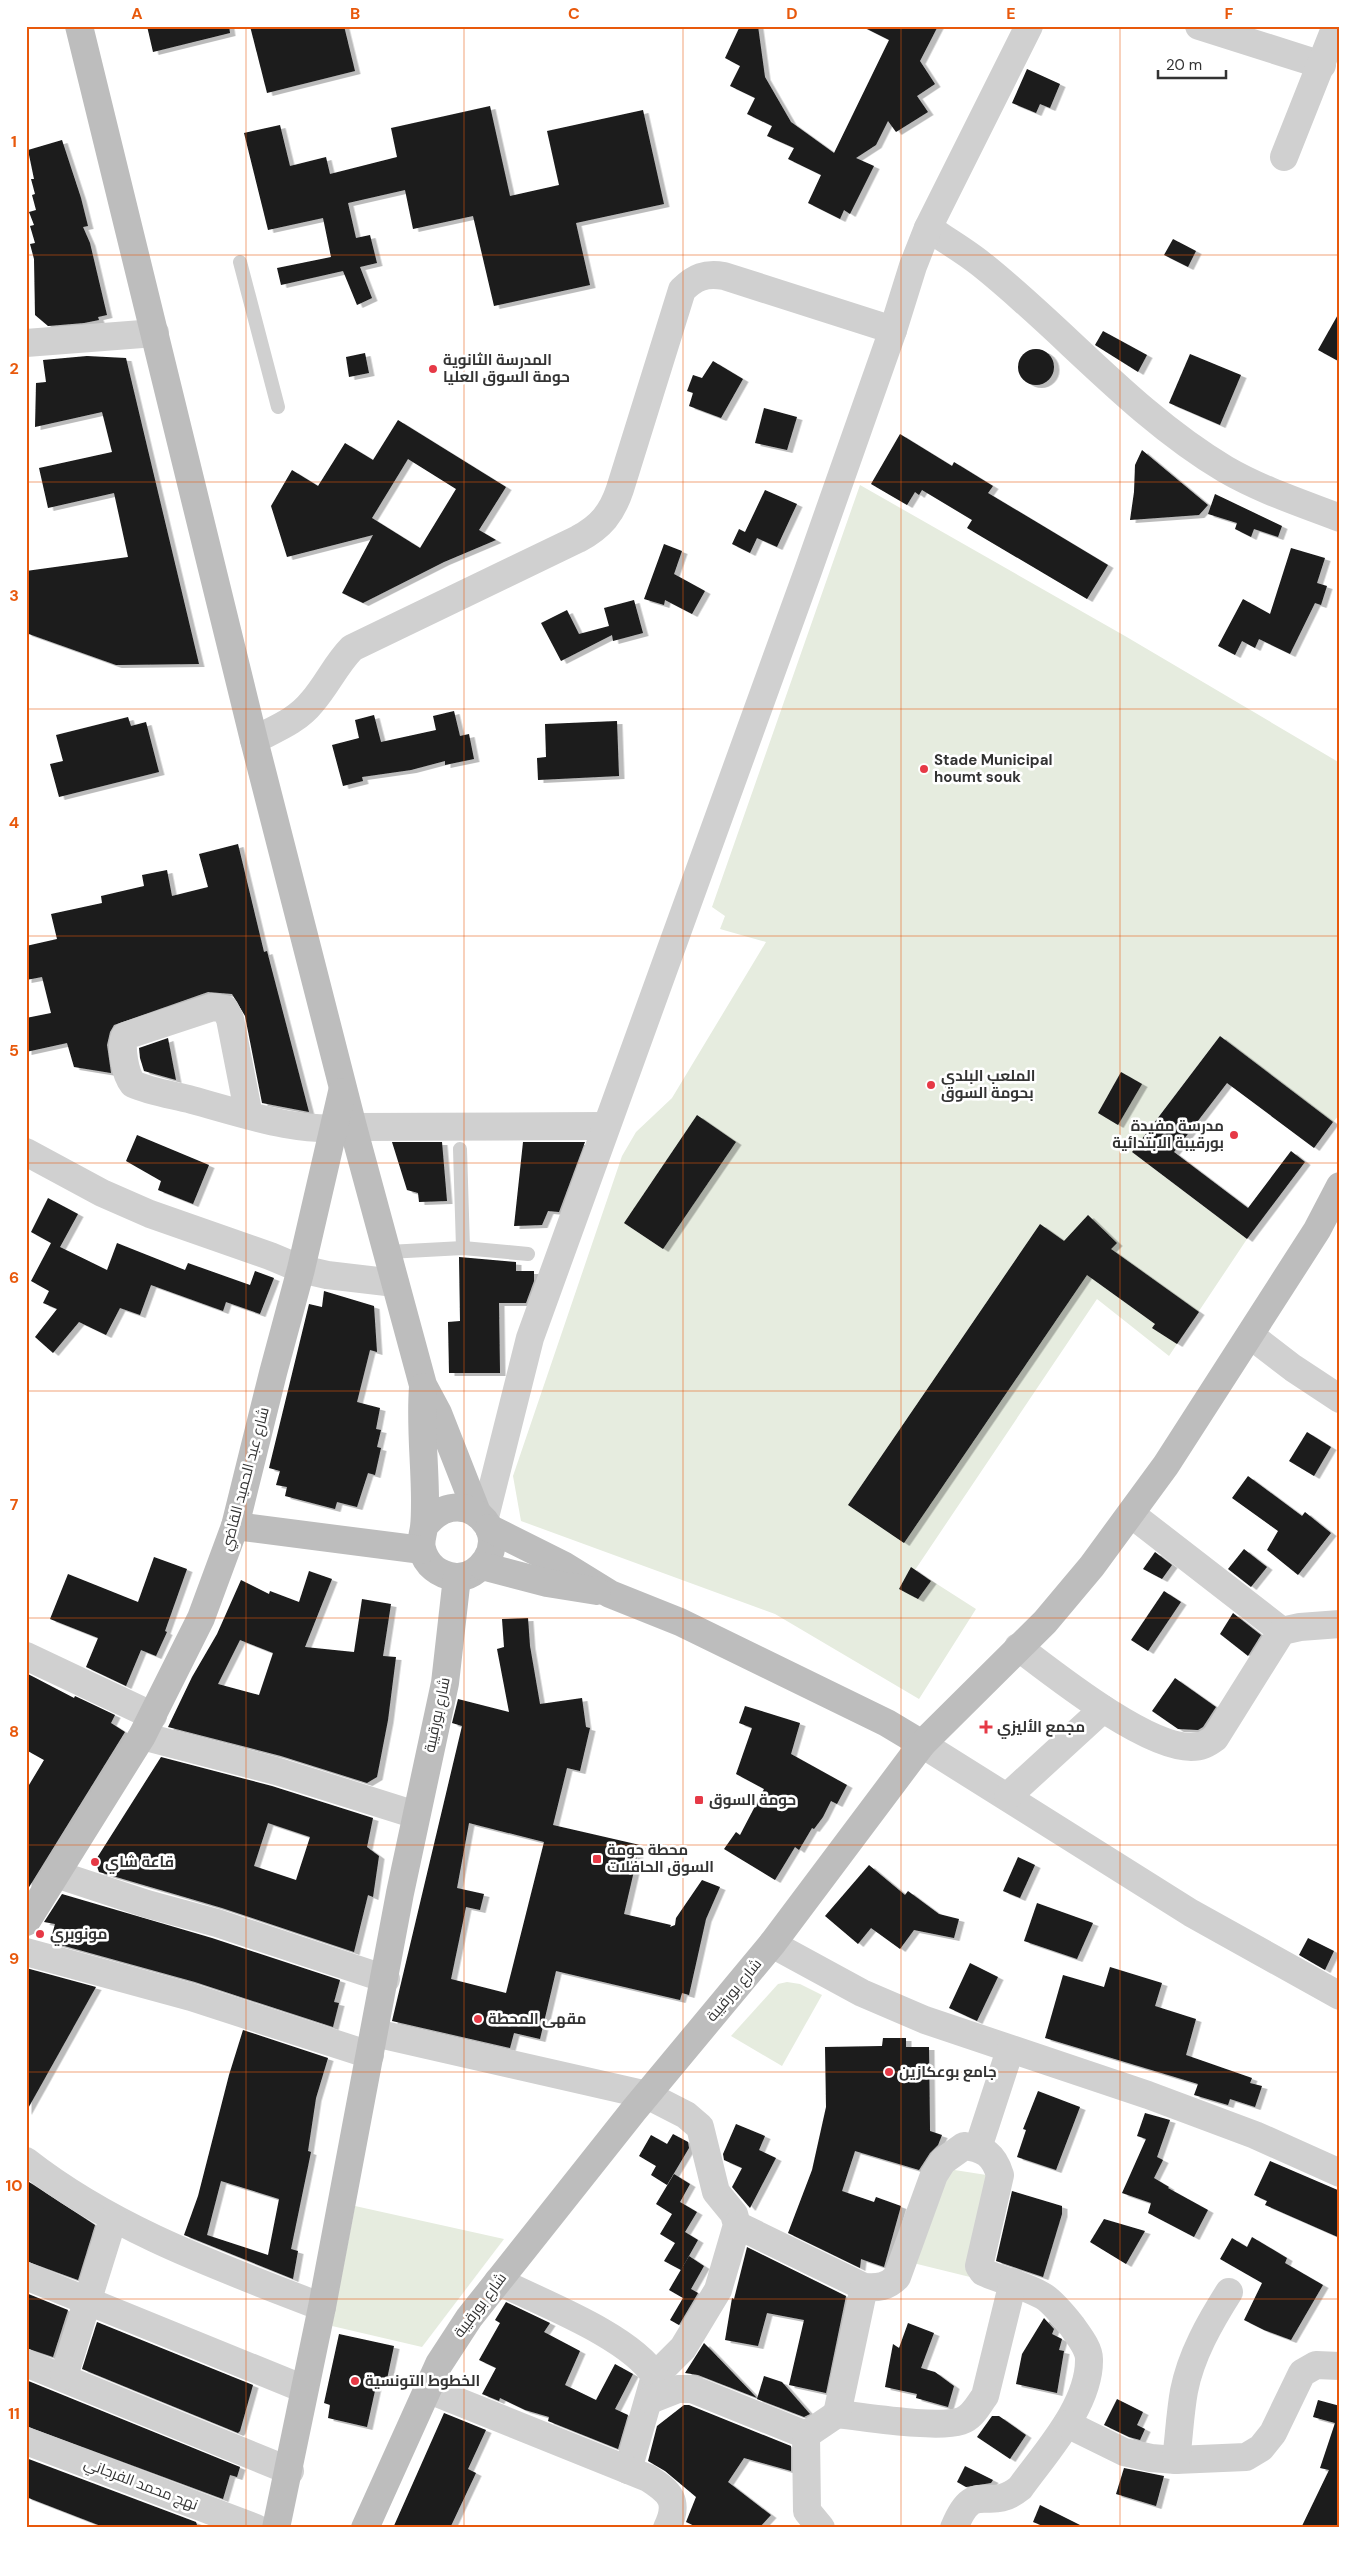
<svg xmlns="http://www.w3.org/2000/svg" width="1366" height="2554" font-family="'DM Sans',Cairo,sans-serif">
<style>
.green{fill:#e6ecdf}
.building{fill:#1a1a1a;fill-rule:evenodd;filter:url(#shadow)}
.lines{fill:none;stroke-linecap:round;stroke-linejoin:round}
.lane{stroke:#d0d0d0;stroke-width:14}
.street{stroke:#d0d0d0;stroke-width:28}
.secondary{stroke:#bdbdbd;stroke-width:28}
.grid{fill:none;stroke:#e8590c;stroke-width:1;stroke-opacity:0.55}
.poi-dot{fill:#e63946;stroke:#fff;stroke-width:2}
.labels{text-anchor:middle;stroke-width:5;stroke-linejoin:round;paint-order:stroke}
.poi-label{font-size:15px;font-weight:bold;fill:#333;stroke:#fff;text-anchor:start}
.street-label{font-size:15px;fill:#333;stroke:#fff}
.neatline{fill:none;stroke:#e8590c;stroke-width:2}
.grid-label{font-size:16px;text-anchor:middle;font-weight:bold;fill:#e8590c}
</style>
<defs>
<filter id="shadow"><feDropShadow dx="5.5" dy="3" stdDeviation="0" flood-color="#0004"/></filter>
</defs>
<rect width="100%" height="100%" fill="#fff"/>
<!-- green -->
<g class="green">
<polygon points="860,485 1125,636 1340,763 1340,1114 1333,1122 1220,1036 1132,1152 1247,1239 1169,1356 1097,1299 915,1570 976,1609 919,1699 775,1614 521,1521 513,1476 622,1156 636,1132 672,1098 766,942 720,929 725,916 712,907"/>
<polygon points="787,1982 800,1984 822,1995 782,2066 731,2036 778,1984"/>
<polygon points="948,2169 993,2176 970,2277 909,2262"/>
<polygon points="355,2206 504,2239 422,2347 332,2326"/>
</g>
<!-- building -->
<g class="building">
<polygon points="147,26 229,26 230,33 153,52"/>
<polygon points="250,26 344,26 355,71 267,93"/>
<polygon points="740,26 758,26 765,77 791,122 834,153 889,40 861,26 938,26 920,61 935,84 917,96 928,112 896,132 888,121 876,145 856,158 874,166 850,214 844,210 840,219 808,203 821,175 788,159 794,148 767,136 772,126 747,114 755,98 730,86 740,66 725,58"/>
<polygon points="1027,69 1060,84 1050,108 1040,104 1036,113 1012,103"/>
<polygon points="490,106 510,196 559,185 547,131 643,110 664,204 576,223 590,285 494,306 473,216 413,229 405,190 348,203 356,238 370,235 377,263 360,267 372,298 357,305 343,271 281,285 277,268 331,257 323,218 268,230 244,133 280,125 290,166 326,157 330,174 397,157 391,128"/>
<polygon points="62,140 81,198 88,226 83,227 90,243 107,315 98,317 99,320 84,323 48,326 35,315 34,259 30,244 35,243 30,226 34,225 29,212 36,210 32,195 35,194 31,179 34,179 28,150"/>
<polygon points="1173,239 1196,251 1188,267 1164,255"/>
<polygon points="1340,311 1340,362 1318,350"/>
<polygon points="1103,331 1147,355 1138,372 1095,345"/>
<circle cx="1036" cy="367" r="18"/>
<polygon points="365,353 369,373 349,377 346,357"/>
<polygon points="1190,354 1241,375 1220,425 1169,403"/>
<polygon points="87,356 126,358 199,664 116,665 26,633 26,571 128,557 114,493 48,508 39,468 112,452 102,412 35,427 36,383 46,382 43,360"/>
<polygon points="713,361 743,379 721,418 689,406 693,393 687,391 693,375 702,378"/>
<polygon points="764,408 797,417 787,450 755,443"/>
<path d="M398 420 506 487 479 530 496 540 444 562 363 603 342 593 373 535 287 557 271 506 292 470 318 486 345 443 373 460ZM408 459 456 489 420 548 372 518Z"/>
<polygon points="900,434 952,466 954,462 993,486 988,493 1108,565 1087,599 967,528 972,520 922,490 919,495 915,492 907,505 871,484"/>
<polygon points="1142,450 1208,505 1199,515 1130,520 1134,492 1135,465"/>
<polygon points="765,490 797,504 777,547 757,538 750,553 732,544 739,529 745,532"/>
<polygon points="1215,494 1282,526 1278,537 1254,529 1251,537 1235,529 1237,523 1208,514"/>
<polygon points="664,544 682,551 674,574 705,591 692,614 665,600 664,605 644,599"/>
<polygon points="1291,548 1325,558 1317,583 1327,586 1321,605 1315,603 1290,654 1259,639 1255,648 1242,641 1235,655 1218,646 1243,599 1270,614"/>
<polygon points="634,600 643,633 613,641 612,635 561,661 541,623 567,610 579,634 609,626 604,608"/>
<polygon points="454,711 460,736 469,734 474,759 445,765 445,761 411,770 362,777 363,781 343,786 332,745 359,738 355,720 374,715 381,742 436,730 433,716"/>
<polygon points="128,717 131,726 146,722 159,772 59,797 50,764 63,761 56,735"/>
<polygon points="617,721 619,776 538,780 537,758 546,757 545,724"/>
<polygon points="238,844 264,952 267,951 309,1112 262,1103 245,1016 232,994 208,992 114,1025 110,1032 107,1045 111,1073 74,1067 67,1043 26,1052 26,1018 51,1013 42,977 26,980 26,946 57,939 51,914 102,903 101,896 144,886 142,875 167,870 172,896 208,887 199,854"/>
<polygon points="1220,1036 1333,1122 1314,1148 1227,1083 1174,1152 1248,1208 1291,1151 1305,1162 1247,1239 1132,1152"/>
<polygon points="168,1038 176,1080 144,1071 140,1058 139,1048"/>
<polygon points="1121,1072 1142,1084 1118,1125 1098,1113"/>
<polygon points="697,1115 736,1142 663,1249 624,1223"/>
<polygon points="137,1135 209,1165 193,1204 158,1190 161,1181 126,1161"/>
<polygon points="392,1142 442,1142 447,1201 419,1202 418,1193 407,1190"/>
<polygon points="523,1142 585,1142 559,1212 548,1211 542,1225 514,1226"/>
<polygon points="48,1198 78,1214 60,1247 107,1270 117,1243 185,1270 188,1263 250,1285 255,1271 274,1278 260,1314 226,1302 223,1311 151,1285 140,1315 120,1308 106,1335 79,1322 53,1353 35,1337 57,1309 43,1303 49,1291 31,1281 51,1243 31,1232"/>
<polygon points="1088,1215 1117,1243 1111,1249 1199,1312 1177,1344 1152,1328 1155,1324 1087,1275 904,1543 848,1505 1040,1224 1064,1241"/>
<polygon points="459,1257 516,1262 516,1271 534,1271 534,1281 526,1303 499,1303 500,1373 449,1373 448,1322 460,1321"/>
<polygon points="324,1291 374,1306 377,1352 370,1350 357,1402 380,1408 376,1429 381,1430 377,1447 381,1448 375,1475 368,1473 357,1507 337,1502 335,1509 285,1496 287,1487 276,1485 280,1471 269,1468 309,1304 322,1307"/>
<polygon points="1307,1432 1331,1447 1314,1476 1289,1461"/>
<polygon points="1248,1476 1302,1516 1305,1512 1331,1533 1298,1575 1267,1550 1278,1531 1232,1498"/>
<polygon points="1244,1549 1267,1567 1251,1587 1228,1569"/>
<polygon points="1155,1552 1172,1565 1162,1579 1143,1569"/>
<polygon points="154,1557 187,1569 165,1631 167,1632 156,1656 141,1650 126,1686 86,1667 98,1638 50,1619 68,1574 138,1602"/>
<polygon points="911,1567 931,1581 918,1599 899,1589"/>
<path d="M309 1571 332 1579 305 1647 354 1652 362 1599 391 1604 383 1656 396 1657 388 1720 377 1777 367 1783 281 1756 168 1727 192 1677 217 1634 241 1580 269 1594 270 1591 299 1602ZM240 1640 273 1653 259 1695 218 1684Z"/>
<polygon points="1164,1591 1181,1602 1148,1651 1131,1640"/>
<polygon points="1233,1613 1261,1635 1248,1656 1220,1634"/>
<path d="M528 1618 530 1646 540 1704 582 1698 586 1727 590 1728 580 1771 567 1768 553 1825 640 1845 624 1914 671 1925 670 1927 675 1925 676 1918 702 1880 720 1887 706 1919 689 1995 682 1993 680 2000 556 1971 540 2039 514 2033 510 2048 392 2021 462 1726 452 1723 458 1699 509 1712 497 1649 504 1647 502 1619ZM469 1823 544 1842 506 1993 451 1979 466 1907 480 1910 484 1894 457 1888Z"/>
<polygon points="26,1673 74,1698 75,1696 115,1715 111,1723 125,1732 26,1892 26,1790 44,1760 26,1750"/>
<polygon points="1175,1678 1216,1707 1203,1727 1198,1730 1178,1729 1152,1711"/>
<polygon points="745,1706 800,1723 791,1754 847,1785 837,1804 831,1801 823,1817 814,1829 812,1828 799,1850 795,1847 775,1880 724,1849 736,1832 740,1835 764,1789 736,1774 752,1728 739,1723"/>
<path d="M161 1757 272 1786 373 1818 367 1847 379 1856 373 1897 368 1895 354 1952 222 1908 99 1872 95 1861ZM268 1823 310 1837 296 1880 254 1866Z"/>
<polygon points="1018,1857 1035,1865 1020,1898 1003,1891"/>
<polygon points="869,1865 905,1895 908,1891 939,1914 959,1919 954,1938 914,1930 900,1949 871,1928 858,1944 825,1916"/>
<polygon points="62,1894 212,1938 340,1980 334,2002 339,2003 333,2027 195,1982 50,1942 55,1924 44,1922"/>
<polygon points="1037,1903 1093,1923 1077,1959 1024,1941"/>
<polygon points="1308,1938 1334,1951 1325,1970 1299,1955"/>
<polygon points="970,1963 998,1977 977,2021 949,2008"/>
<polygon points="1110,1967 1162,1983 1155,2006 1196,2019 1186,2055 1252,2078 1250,2083 1262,2086 1255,2107 1230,2099 1228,2105 1194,2095 1198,2084 1045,2038 1063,1975 1104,1987"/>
<polygon points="26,1968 96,1987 26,2112"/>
<path d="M243 2030 328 2058 316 2098 308 2151 311 2152 291 2249 298 2251 293 2279 184 2235 198 2196 229 2075ZM221 2181 279 2199 268 2255 207 2235Z"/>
<polygon points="883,2038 906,2038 906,2047 929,2047 930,2131 942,2135 938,2145 930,2153 919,2170 855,2151 842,2191 874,2202 876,2197 901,2206 884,2267 861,2259 860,2268 788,2233 812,2170 826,2107 825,2047 882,2046"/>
<polygon points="1038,2091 1080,2107 1056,2170 1017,2157 1026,2130 1023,2129"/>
<polygon points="1145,2113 1170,2120 1157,2157 1163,2160 1154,2178 1169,2187 1168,2188 1208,2210 1194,2237 1148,2213 1151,2203 1122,2193 1146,2139 1137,2136"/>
<polygon points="736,2124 765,2136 759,2150 776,2158 750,2208 732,2187 742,2168 724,2160 723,2154"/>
<polygon points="673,2134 688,2142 689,2148 667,2185 651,2175 656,2166 639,2156 651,2135 667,2144"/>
<polygon points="1270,2161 1340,2191 1340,2238 1265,2205 1267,2201 1254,2195"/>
<polygon points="674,2174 690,2184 680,2202 697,2212 685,2232 698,2240 681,2270 664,2261 675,2243 660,2234 672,2214 656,2204"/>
<polygon points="26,2180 95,2225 78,2280 26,2261"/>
<polygon points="1012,2191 1062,2206 1062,2214 1043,2277 996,2261"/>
<polygon points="1104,2219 1145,2231 1126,2264 1090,2242"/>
<polygon points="1252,2237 1287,2258 1285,2263 1323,2285 1291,2340 1264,2330 1244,2320 1262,2283 1220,2259 1232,2238 1247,2247"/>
<polygon points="747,2247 846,2296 826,2393 789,2385 804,2320 767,2313 758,2346 725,2340 732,2298 734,2299"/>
<polygon points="689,2256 704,2266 691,2289 698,2293 679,2325 670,2320 683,2298 669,2290"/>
<polygon points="26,2293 68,2310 53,2357 26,2348"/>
<polygon points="506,2302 550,2323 544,2332 580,2351 565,2385 596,2400 615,2364 633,2374 615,2409 628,2415 618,2449 548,2421 549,2417 525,2410 500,2398 499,2401 482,2394 496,2368 479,2360 500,2323 495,2320"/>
<polygon points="1044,2318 1054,2329 1052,2334 1062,2339 1059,2350 1064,2351 1057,2393 1016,2384 1022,2354"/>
<polygon points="97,2322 253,2385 240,2431 238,2433 82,2369"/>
<polygon points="908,2323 934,2333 921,2368 935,2372 954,2386 948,2407 916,2398 917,2394 885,2387 893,2344 899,2348"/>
<polygon points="339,2334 394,2346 387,2379 378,2377 367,2427 328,2418 330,2405 324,2403"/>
<polygon points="704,2343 712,2351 757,2398 698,2375 685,2373"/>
<polygon points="764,2376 782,2382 810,2414 804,2417 757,2399"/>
<polygon points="26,2380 240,2467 237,2477 230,2475 223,2499 26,2426"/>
<polygon points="1117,2399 1143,2412 1137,2425 1145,2429 1140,2440 1129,2437 1104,2425"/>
<polygon points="1318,2400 1340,2406 1340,2528 1301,2528 1329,2470 1320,2468 1335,2423 1313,2417"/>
<polygon points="684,2405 689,2405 791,2446 791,2471 744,2458 728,2482 771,2515 759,2528 699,2528 686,2522 696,2497 665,2471 648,2461 657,2426"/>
<polygon points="444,2413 486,2430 468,2469 476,2473 450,2528 393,2528"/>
<polygon points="992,2416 999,2416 1026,2435 1010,2459 977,2437"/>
<polygon points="26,2458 196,2522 198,2528 106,2528 26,2497"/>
<polygon points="965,2466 993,2480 991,2483 966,2487 957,2482"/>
<polygon points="1124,2468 1164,2476 1156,2506 1116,2494"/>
<polygon points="1040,2505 1086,2528 1048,2528 1033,2522"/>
</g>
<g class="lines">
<!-- lane -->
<g class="lane">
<polyline points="240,262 278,407"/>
<polyline points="460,1149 463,1248"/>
<polyline points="388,1252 463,1248 528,1254"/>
</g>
<!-- street -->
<g class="street">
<polyline points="1199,26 1322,65"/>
<polyline points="1284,157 1336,26"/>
<path d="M928 228C946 240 965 251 981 264 1064 330 1133 414 1225 469 1261 490 1301 503 1340 518"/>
<polyline points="26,343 155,333"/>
<path d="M254 740C275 729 297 721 312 702 327 685 336 664 352 648L578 539C601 527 612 513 620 489L682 290C695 277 705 273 724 276L893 330"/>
<path d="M249 1116 230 1019 225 1009 213 1007 125 1036C120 1047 125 1074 133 1084 151 1092 173 1095 192 1100 244 1114 299 1134 353 1127L605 1126"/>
<polyline points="26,1152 102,1193 150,1214 270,1256 301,1269 327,1275 395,1283"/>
<polyline points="1250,1335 1293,1368 1340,1399"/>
<polyline points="1131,1514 1282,1631"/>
<polyline points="484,1521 530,1338 808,571 893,330 913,266 928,228 1029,26"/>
<path d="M1018 1647C1055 1675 1145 1747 1191 1747 1201 1747 1207 1744 1215 1738L1282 1631 1300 1627 1340 1624"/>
<polyline points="26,1656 153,1716"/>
<polyline points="142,1736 276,1771 416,1815"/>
<polyline points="922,1744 1191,1913 1340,1996"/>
<polyline points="1008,1796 1103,1709"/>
<polyline points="56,1874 147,1904 217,1923 386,1979"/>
<polyline points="772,1944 862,1993 925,2020 1148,2095 1255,2135 1340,2173"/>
<polyline points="26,1952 191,1997 370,2055"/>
<polyline points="375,2033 647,2095 686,2115 700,2127 716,2192 734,2214 737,2225 718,2290 683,2348 655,2376 628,2470"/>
<polyline points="978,2148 1010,2050"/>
<path d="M26 2161C114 2230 219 2267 322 2307"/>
<path d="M737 2225 864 2287C878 2288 887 2287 897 2277L934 2175 943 2161 964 2146C984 2148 994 2155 1000 2175L979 2266 983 2272C1003 2281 1024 2285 1043 2296 1053 2302 1064 2316 1072 2326 1078 2335 1089 2348 1089 2359 1090 2405 1045 2453 1020 2488 987 2515 975 2476 954 2528"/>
<polyline points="26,2276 304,2389"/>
<path d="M498 2281C542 2303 630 2336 655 2376"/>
<polyline points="26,2363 290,2471"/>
<polyline points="64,2376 113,2219"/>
<path d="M427 2389 648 2478C670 2492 680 2501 667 2528"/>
<path d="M650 2400 678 2389H692L806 2435 837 2414C866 2417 936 2429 961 2421 973 2417 978 2405 985 2396L1013 2282"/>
<polyline points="837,2414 864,2287"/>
<polyline points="1067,2424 1124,2452 1151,2458 1176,2460 1246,2457 1261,2448 1273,2433 1302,2373 1316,2365 1340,2366"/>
<polyline points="806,2435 807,2511 821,2528"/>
<polyline points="26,2441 256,2528"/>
<path d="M1176 2460C1179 2437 1180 2413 1184 2391 1191 2355 1210 2322 1229 2292"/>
</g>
<!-- secondary -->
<g class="secondary">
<polyline points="79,26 254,740 353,1127 423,1385 438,1413 478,1515"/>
<path d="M423 1387C420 1425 425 1463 425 1501 425 1509 425 1519 424 1527 423 1535 420 1541 422 1549 426 1565 439 1575 455 1577 468 1578 479 1570 486 1560 510 1524 456 1482 424 1527"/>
<polyline points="235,1526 422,1550"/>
<polyline points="489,1528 563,1565 610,1594 680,1622 887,1723 922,1744"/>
<polyline points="482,1566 547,1583 597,1591"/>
<polyline points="26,1922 142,1736 201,1618 235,1526 273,1373 301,1269 342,1092"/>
<polyline points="276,2528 322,2307 400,1893 445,1683 457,1577"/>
<polyline points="365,2528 439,2364 469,2318 634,2110 772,1944 922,1744 1045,1622 1092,1566 1166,1465 1317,1230 1340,1186"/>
</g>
</g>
<!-- grid -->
<path class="grid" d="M246 26V2528M464 26V2528M683 26V2528M901 26V2528M1120 26V2528M26 255H1340M26 482H1340M26 709H1340M26 936H1340M26 1163H1340M26 1391H1340M26 1618H1340M26 1845H1340M26 2072H1340M26 2299H1340"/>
<!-- markers -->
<g class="poi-dot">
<circle cx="433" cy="369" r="5"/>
<circle cx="924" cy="769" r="5"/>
<circle cx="931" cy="1085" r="5"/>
<circle cx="1234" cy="1135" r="5"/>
<path d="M983.5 1719.5h5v5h5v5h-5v5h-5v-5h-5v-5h5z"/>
<rect x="694" y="1795" width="10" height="10" rx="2.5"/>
<rect x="592" y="1854" width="10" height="10" rx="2.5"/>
<circle cx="95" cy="1862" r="5"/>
<circle cx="40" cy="1934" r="5"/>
<circle cx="478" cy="2019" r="5"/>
<circle cx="889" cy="2072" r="5"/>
<circle cx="355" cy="2381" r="5"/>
</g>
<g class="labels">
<!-- poi labels -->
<g class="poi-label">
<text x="443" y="365">المدرسة الثانوية<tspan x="443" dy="17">حومة السوق العليا</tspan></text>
<text x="934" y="765">Stade Municipal<tspan x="934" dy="17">houmt souk</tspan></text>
<text x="941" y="1081">الملعب البلدي<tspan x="941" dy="17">بحومة السوق</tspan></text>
<text x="1224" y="1131" text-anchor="end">مدرسة مفيدة<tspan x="1224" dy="17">بورقيبة الابتدائية</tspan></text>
<text x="997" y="1732">مجمع الأليزي</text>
<text x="709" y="1805">حومة السوق</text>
<text x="607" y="1855">محطة حومة<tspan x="607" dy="17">السوق الحافلات</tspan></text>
<text x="105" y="1867">قاعة شاي</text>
<text x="50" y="1939">مونوبري</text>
<text x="488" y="2024">مقهى المحطة</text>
<text x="899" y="2077">جامع بوعكازين</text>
<text x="365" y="2386">الخطوط التونسية</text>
</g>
<!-- street labels -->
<g class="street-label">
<text transform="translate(245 1479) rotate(-75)" y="5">شارع عبد الحميد القاضي</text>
<text transform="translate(437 1715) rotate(-78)" y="5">شارع بورقيبة</text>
<text transform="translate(734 1990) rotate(-50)" y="5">شارع بورقيبة</text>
<text transform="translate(480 2305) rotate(-53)" y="5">شارع بورقيبة</text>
<text transform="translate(141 2484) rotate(21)" y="5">نهج محمد الفرجاني</text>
</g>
</g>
<!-- border -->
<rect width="1366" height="2554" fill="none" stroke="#ffffff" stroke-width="55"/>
<!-- scale -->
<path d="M1158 70v8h68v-8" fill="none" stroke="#333333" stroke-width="2.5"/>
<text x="1166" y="70" font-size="15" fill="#333333" stroke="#ffffff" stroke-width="4" paint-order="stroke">20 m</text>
<rect x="28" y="28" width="1310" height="2498" class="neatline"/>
<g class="grid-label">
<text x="137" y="19">A</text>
<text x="355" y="19">B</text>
<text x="574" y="19">C</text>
<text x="792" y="19">D</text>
<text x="1011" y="19">E</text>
<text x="1229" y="19">F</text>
<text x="14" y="147">1</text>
<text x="14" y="374">2</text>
<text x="14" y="601">3</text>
<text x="14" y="828">4</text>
<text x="14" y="1056">5</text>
<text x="14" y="1283">6</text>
<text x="14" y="1510">7</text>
<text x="14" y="1737">8</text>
<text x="14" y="1964">9</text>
<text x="14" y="2191">10</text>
<text x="14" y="2419">11</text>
</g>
</svg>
